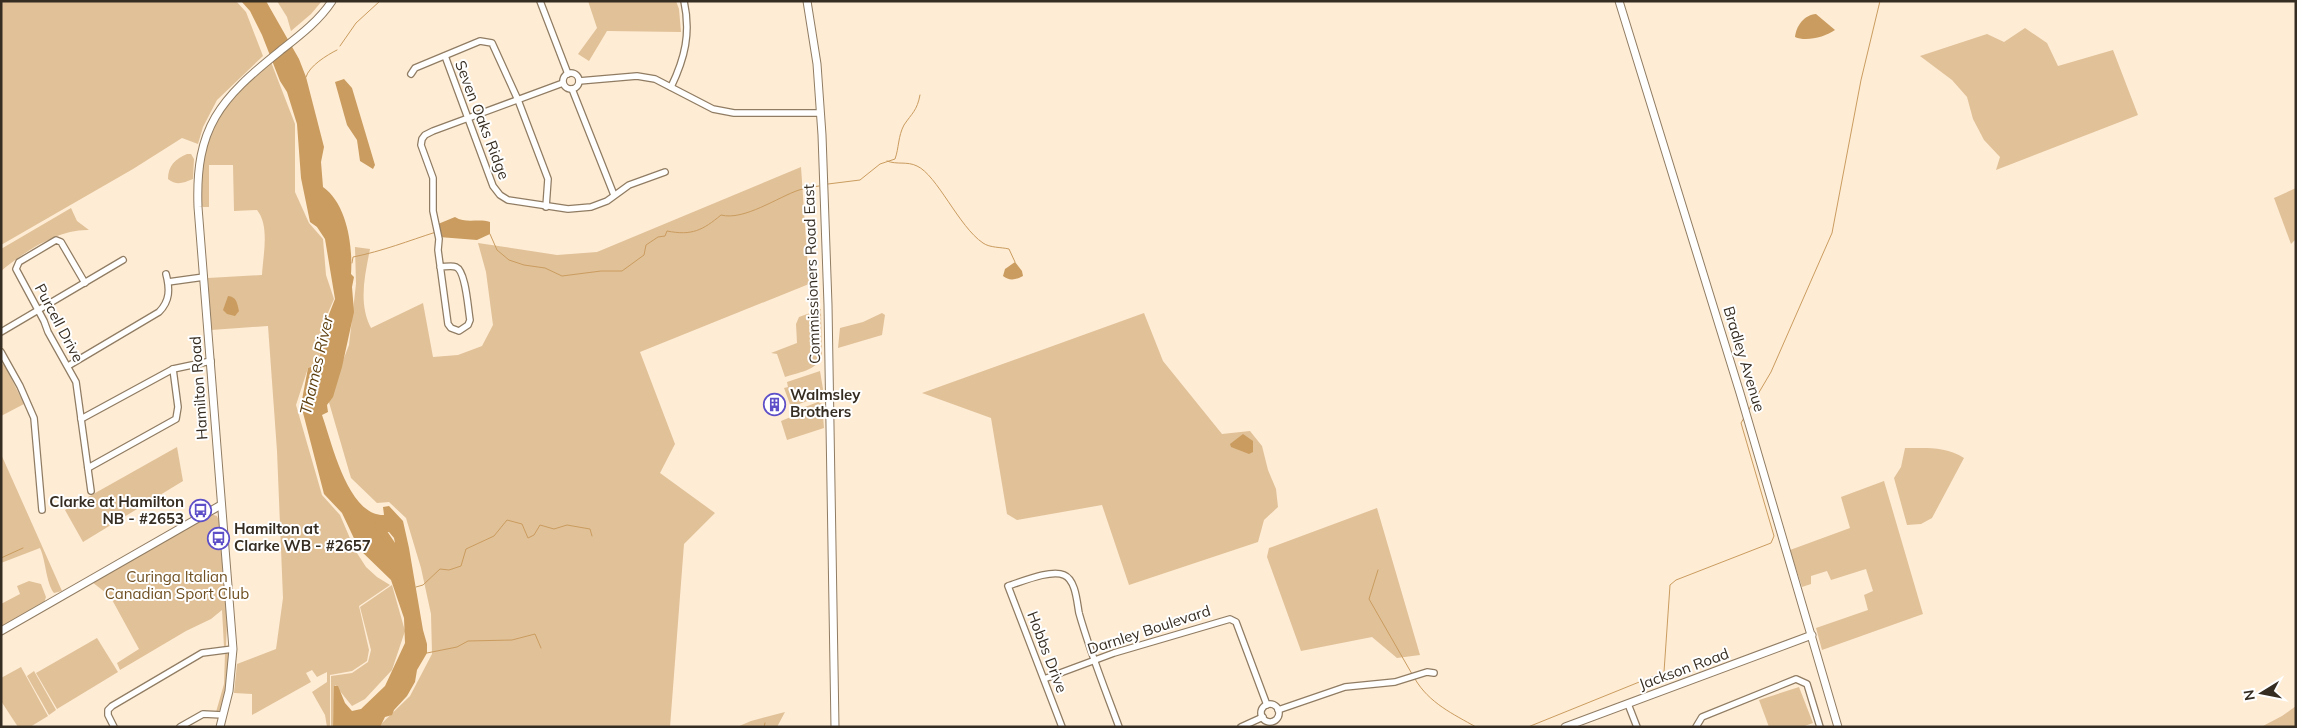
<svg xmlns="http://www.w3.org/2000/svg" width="2297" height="728" font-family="Mulish,sans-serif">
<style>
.green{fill:#e1c198}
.water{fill:#ca9c5f;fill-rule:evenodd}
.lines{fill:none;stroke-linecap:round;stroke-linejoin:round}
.stream{stroke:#ca9c5f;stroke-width:1}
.river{stroke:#ca9c5f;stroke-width:8}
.minor-casing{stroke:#907c62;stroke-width:8}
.major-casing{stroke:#907c62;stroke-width:9}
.minor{stroke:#fff;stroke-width:5.5}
.major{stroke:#fff;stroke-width:7}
.labels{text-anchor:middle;stroke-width:4;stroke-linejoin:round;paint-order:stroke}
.street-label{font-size:15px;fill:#362d22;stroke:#fff}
.poi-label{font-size:15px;font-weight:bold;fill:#362d22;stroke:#fff;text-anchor:start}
.park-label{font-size:15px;fill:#705022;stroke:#fff}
.water-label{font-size:16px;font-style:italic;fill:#5e3e0d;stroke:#fff}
</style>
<rect width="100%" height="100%" fill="#feecd5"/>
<!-- green -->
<g class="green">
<polygon points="1,1 236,1 246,12 263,56 217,100 203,127 198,144 182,138 133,169 1,245"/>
<polygon points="277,1 322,1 311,14 291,31 287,17"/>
<polygon points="588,1 676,1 679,9 681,32 607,31 589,61 578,54 597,28"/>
<polygon points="2025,28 2047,43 2058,66 2113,50 2138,115 1996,170 2000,157 1984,140 1973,119 1967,97 1952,80 1920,56 1987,34 2004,42"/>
<path d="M271 62 295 124V192L309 223 323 239 326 275 334 299 324 322 325 337 317 363 308 368 296 405 322 495 340 515 355 550 366 567 377 577 390 585 359 606 369 650 367 661 352 671 330 675V727H327L325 715 312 692 327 682V672L317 677 312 670 306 673 311 682 252 715V694L234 693 237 664 276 649 283 598 277 451 268 326 211 330 208 278 262 275C263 255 270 226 257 210L234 211 233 165H209V207H201C200 170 204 130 228 101 240 86 257 74 271 62Z"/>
<path d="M187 154H191L194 159 193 179C183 183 177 186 168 179 168 166 175 159 187 154Z"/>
<path d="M801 167 809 284 640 352 675 444 660 473 715 513 684 544 670 727H378L410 696 432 654 431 614 421 568 406 518 389 502 377 503 351 478 328 399 349 345 356 284 355 247 370 249C365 275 358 303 371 328L423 303 433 357 458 355 482 346 493 325 486 272 478 243 557 255 597 252Z"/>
<polygon points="2296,188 2296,239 2291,244 2274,198"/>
<path d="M71 208 77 221 89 230C58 229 24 252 1 271V249Z"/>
<path d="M821 309 822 357C817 370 797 373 785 377L777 354 771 353 797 343 796 324 799 317Z"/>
<polygon points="882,313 885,315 882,335 838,348 840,328 863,322"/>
<polygon points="1144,313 1163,361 1222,434 1250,431 1262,446 1268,470 1276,489 1278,507 1264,520 1258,542 1129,585 1102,505 1017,520 1007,514 991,418 922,393"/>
<polygon points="4,364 24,404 1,416 1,365"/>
<polygon points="820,371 823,389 821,396 791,407 784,388 788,387 787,382"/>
<polygon points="818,402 822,404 824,428 787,440 781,421 798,414 797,410"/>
<polygon points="177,447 183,481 83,542 65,510"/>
<path d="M1905 448C1926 448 1946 446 1964 458L1932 518 1921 524 1907 525 1894 478 1901 467Z"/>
<path d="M1 454 62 591 54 593C46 583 46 561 40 548L1 563Z"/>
<polygon points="1884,481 1923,614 1822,650 1816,628 1868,610 1864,595 1873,591 1866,569 1831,580 1827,571 1811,576 1811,584 1802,587 1790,550 1850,528 1841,497"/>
<polygon points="1377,508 1420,655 1397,658 1372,637 1301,651 1267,557 1269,548"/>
<polygon points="210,514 217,516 219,521 227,624 226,646 224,647 222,610 211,619 186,631 120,670 117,663 139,649 110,596 92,582"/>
<polygon points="29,581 41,584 46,597 44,603 1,627 1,604 20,594 17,586"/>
<polygon points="392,585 405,631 392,670 365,699 352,706 335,685 333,727 331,727 331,676 352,673 368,662 371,650 360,607"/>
<polygon points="97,638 118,672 57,709 36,673"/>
<polygon points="225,653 228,654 229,658 227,686 222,709 216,712 224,684"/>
<polygon points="21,667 48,716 30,727 18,727 1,701 1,678"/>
<polygon points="34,671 56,710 49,715 27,676"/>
<polygon points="1799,687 1813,723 1802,727 1769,727 1759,700"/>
<polygon points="2296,706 2296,727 2261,727 2282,716"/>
<polygon points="785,712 777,727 737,727 751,721"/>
</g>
<!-- water -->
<g class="water">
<path d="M241 1H266L299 59 306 77 324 147 321 162 323 187C347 204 353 246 351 274L354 277 352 287 354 312 342 367 333 397 327 405 328 412 322 415C332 443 348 516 384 515L383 507 389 506 403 521 409 548 423 630 427 644V653L417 670 415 682 407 696 394 710 392 715 385 717 380 727H333L334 686H338L345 703 352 711 361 709 385 686 405 643 404 618 391 580 359 549 342 513 324 494 301 405 308 368 317 364 325 338 326 322 335 299 325 239 317 227 310 222 301 178 297 124 287 92 280 81 262 35 250 11ZM389 532 394 538 395 543H393L379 533Z"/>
<path d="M1816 14 1835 30C1825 37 1806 42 1795 37 1796 26 1804 15 1816 14Z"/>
<polygon points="344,79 352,88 375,165 373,169 360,161 357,140 347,125 335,82"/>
<path d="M455 217C466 224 479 218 490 222V234L477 240 439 237 438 224Z"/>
<path d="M1015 262 1022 271 1023 276C1016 280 1009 281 1003 276L1005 269Z"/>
<path d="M228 296C237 297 237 303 239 311L235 316 227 314 223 310Z"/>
<polygon points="1243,434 1253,441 1253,452 1249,454 1231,447 1230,444"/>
</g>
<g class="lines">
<!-- stream -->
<g class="stream">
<polyline points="340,46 356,23 380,1"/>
<path d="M306 77C309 66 327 55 337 50"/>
<path d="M887 161C897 165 907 161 917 166 937 175 959 227 983 243 990 248 1001 247 1009 249L1015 262"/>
<path d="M828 184 860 180 880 164 895 159C899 148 898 136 904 125 912 113 917 111 920 95"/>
<path d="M490 234 497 250 509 260 524 265 545 268 562 276 601 271H622L644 255 646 245 658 237 665 236 667 231C692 236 703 230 721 215 744 221 778 197 799 190 806 188 812 187 819 186"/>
<path d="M352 263 353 257C383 251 408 241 436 232"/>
<polyline points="1748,411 1771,372 1832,233 1861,80 1880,1"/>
<polyline points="1,558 23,548"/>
<polyline points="1378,570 1369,599 1412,674"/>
<polyline points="416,587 423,585 440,569 449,570 461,566 466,549 494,536 507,520 522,524 528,538 534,535 540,525 554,529 567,525 590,529 592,536"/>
<polyline points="427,653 457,647 468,641 512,640 535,634 541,648"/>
<path d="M1415 679C1429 703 1453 714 1476 727"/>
<polyline points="764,727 765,723"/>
<polyline points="1528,727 1664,672 1670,585 1676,580 1771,543 1774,536 1741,423 1744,418"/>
</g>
<!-- river -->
<polyline class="river" points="378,525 393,547"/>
<defs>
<g id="minor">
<polyline points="540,1 568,74"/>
<polyline points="445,56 493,186 500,195 508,200 568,209 591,207 607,201 629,185 665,172"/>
<circle cx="571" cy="81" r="8"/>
<polyline points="411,74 415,68 480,41 492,43 518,100 548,179 546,207"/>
<polyline points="579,81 637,76 655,79 713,109 734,113 820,113"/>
<path d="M671 87C685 58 691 33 684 1"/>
<polyline points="572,89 614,195"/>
<path d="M440 267C445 267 451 265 456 267 466 271 468 309 470 320L468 325 459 331 451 328 448 324 438 250 439 239 433 211V178L421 145 422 139 425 135 433 131 563 83"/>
<polyline points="168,282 204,277"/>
<polyline points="85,283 61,242 56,240 19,262 16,269 44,321 48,332 76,382 91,491"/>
<polyline points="1,332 123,260"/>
<polyline points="1,352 20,386 34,418 42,510"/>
<path d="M68 366 159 312C170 301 170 289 166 274"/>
<polyline points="81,419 173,369 211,361"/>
<polyline points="88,468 176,419 178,407 173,369"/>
<polyline points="1044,679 1114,653 1230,619 1236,622 1267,705"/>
<polyline points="1628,704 1637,727"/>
<circle cx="1270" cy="713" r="9"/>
<polyline points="1278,710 1345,687 1395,682 1427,672 1434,673"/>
<polyline points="114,727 108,715 108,710 112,706 202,653 233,649"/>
<polyline points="180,727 203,714 223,715"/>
<path d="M1062 727 1008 586C1021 582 1051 569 1064 575 1076 580 1077 603 1079 613 1090 652 1105 689 1119 727"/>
<polyline points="1241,727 1263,717"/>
<polyline points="1696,727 1702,717 1796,679 1807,684 1820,727"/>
</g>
<g id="major">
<polyline points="807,1 817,64 822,135 828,305 835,727"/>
<polyline points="1619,1 1740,393 1838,727"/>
<polyline points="1,631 221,505"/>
<path d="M220 727 229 691 233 649 198 207C195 127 220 99 280 51 299 36 319 21 332 1"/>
<polyline points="1565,727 1812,635"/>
</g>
</defs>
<!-- minor casing -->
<use href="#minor" class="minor-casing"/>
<!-- major casing -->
<use href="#major" class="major-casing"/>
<!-- minor -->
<use href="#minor" class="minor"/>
<!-- major -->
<use href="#major" class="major"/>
</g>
<!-- icons -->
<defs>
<symbol id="building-ring" viewBox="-11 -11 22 22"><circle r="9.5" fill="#fff" stroke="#5d4fc7" stroke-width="1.5"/><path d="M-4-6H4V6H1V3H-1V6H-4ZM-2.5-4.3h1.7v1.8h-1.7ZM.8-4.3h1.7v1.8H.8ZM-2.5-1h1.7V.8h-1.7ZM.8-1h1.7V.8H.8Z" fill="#5d4fc7"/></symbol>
<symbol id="bus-ring" viewBox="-11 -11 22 22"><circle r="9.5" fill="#fff" stroke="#5d4fc7" stroke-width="1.5"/><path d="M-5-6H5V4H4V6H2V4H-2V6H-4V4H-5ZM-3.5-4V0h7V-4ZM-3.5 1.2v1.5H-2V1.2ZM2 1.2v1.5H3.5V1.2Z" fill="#5d4fc7"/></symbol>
</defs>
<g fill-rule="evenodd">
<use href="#building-ring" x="762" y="392" width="25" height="25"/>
<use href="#bus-ring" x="188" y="498" width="25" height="25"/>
<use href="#bus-ring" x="206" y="526" width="25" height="25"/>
</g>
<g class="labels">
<!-- street labels -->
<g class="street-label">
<text transform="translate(482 120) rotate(69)" y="5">Seven Oaks Ridge</text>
<text transform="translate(812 274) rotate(-92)" y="5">Commissioners Road East</text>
<text transform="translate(59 323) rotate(62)" y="5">Purcell Drive</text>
<text transform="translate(1744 359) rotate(73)" y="5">Bradley Avenue</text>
<text transform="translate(199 388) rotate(-94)" y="5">Hamilton Road</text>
<text transform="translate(1149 630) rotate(-18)" y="5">Darnley Boulevard</text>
<text transform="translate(1047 652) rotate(69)" y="5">Hobbs Drive</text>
<text transform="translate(1684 669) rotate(-20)" y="5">Jackson Road</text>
</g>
<!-- poi labels -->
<g class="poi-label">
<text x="790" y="400">Walmsley<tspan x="790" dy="17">Brothers</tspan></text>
<text x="184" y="507" text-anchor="end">Clarke at Hamilton<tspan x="184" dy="17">NB - #2653</tspan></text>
<text x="234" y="534">Hamilton at<tspan x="234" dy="17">Clarke WB - #2657</tspan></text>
</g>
<!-- park labels -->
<g class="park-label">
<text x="177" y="582">Curinga Italian<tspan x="177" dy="17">Canadian Sport Club</tspan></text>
</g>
<!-- water labels -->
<g class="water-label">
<text transform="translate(316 365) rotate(-77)" y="6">Thames River</text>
</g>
</g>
<!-- border -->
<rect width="2297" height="728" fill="none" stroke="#362d22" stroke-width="5"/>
<!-- north arrow -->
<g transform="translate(2262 693) rotate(260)" stroke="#ffffff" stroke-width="4" paint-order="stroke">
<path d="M0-4L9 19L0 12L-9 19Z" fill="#362d22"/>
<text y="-8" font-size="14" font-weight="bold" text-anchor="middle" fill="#362d22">N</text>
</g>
</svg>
